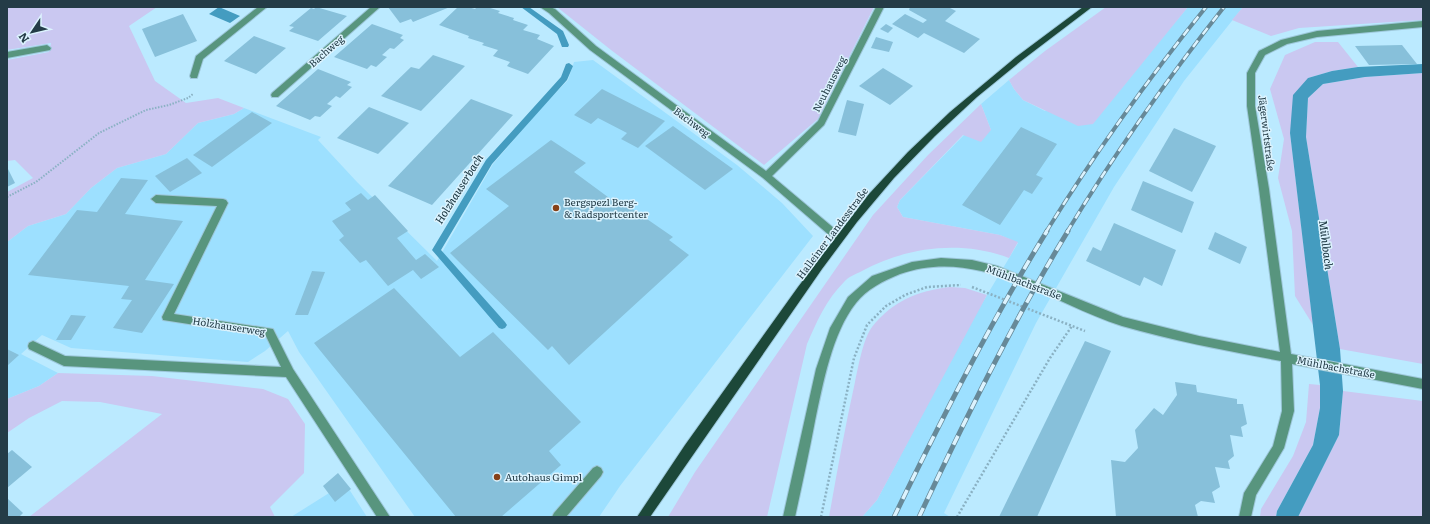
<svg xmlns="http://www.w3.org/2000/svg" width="1430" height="524" font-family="Literata,serif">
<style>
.built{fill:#9de0ff}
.green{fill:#cac8f1}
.water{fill:#449cc0}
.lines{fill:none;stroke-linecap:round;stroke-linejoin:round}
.stream{fill:#449cc0;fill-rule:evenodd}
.building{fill:#87c0da}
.minor-casing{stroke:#9dc7da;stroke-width:2}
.major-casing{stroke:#9dc7da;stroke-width:2}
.path-far1{stroke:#8ab1c3;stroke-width:2;stroke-dasharray:1.5 1.5;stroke-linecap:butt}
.path{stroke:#8ab1c3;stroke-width:2.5;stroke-dasharray:2 2;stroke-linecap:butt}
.minor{fill:#58957e;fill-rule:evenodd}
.major{fill:#1c4839;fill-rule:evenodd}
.rail-far1-casing{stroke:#678998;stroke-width:4}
.rail-casing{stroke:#678998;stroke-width:5}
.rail-far1{stroke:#dcf3fe;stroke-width:2.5;stroke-dasharray:8;stroke-linecap:butt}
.rail{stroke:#dcf3fe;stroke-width:3.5;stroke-dasharray:10;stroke-linecap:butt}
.poi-dot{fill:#864118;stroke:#dcf3fe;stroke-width:1.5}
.labels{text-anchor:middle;stroke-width:3;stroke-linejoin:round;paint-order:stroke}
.street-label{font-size:10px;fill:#243c47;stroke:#dcf3fe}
.poi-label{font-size:10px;fill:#243c47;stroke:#dcf3fe;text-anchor:start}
.water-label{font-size:11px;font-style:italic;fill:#132e39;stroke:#dcf3fe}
</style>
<rect width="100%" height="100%" fill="#bbeaff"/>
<!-- built -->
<g class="built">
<polygon points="1188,7 1243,7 1184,81 1114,187 1036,323 944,513 950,517 862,517 877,500 971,322 1018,243 1000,235 903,217 897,207 900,200 964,135 991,130 981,104 1009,80 1014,89 1023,100 1045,111 1165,34"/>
<polygon points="593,60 737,165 782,203 813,236 620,486 599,517 415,517 299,352 288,331 265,351 248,362 71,348 42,335 21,354 58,373 39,386 7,399 7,242 28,226 66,214 91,188 117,168 166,154 198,123 234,114 244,108 321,137 318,140 357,182 437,261 493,164 543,106 568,80 574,62"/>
<polygon points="345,483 367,517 291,517"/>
</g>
<!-- green -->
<g class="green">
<polygon points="7,7 157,7 129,26 155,81 186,103 218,98 244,108 234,114 198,123 166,154 117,168 91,188 66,214 28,226 7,242 7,192 33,178 15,160 7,161 7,60 49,52 51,43 7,50"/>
<polygon points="557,7 874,7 818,119 764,165 611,50"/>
<polygon points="1106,7 1188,7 1093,124 1078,126 1023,100 1014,89 1009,80 1045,51"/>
<polygon points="1243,7 1423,7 1423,20 1299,28 1271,36 1232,20"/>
<polygon points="1315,42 1338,42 1358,67 1332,71 1308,78 1290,133 1313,325 1295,296 1292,231 1278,178 1284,139 1270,89 1285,55"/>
<polygon points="1423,73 1423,364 1340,349 1306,137 1308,98 1323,84 1365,77"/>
<path d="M981 104 991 130 981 142 963 135 900 200 897 207 903 217 1000 235 1018 242 1009 258C961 240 906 247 862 271 856 274 848 277 844 282 826 300 817 321 807 344L767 517H668L695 472 873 215 928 155Z"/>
<path d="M950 287 965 288 987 295 877 500 862 517H829C837 472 845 427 855 382 858 368 863 339 872 327 893 301 917 291 950 287Z"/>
<polygon points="58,373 152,376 263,389 288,399 305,424 304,473 270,507 275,517 29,517 162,414 100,402 62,401 29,418 7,433 7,399 39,386"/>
<polygon points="1309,384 1320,385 1320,408 1313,445 1277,511 1276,517 1260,517 1261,509 1293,456 1306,422"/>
<polygon points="1343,391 1423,401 1423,517 1298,517 1339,435"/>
</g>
<!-- water -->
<g class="water">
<polygon points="219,7 240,16 230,23 209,14"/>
<polygon points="1423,64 1423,73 1365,77 1323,84 1308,98 1306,137 1340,349 1343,391 1339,435 1298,517 1276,517 1277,511 1313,445 1320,408 1320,385 1290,133 1293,95 1308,78 1332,71 1358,67"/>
</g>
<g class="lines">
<!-- stream -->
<g class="stream">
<polygon points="521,7 529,7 563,31 569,45 568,47 562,47 557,34"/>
<polygon points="569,63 573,66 567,80 492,164 441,250 505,322 507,325 505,328 502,329 499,328 432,250 486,160 561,77 566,64"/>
</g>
</g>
<!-- building -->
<g class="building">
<polygon points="316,7 347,16 318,41 289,31 294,27 289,26 311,8 314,9"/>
<polygon points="388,7 450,7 413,22 411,19 400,23"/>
<polygon points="458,7 468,7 475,9 477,7 487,7 500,11 498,13 514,18 513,20 528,25 523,30 540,35 537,39 554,46 528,74 507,66 510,62 493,56 498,50 482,45 484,43 468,38 469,36 439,25"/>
<polygon points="910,7 948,7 956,11 945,21 980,39 964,53 924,33 918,38 892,24 905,14 923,23 927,20 909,10"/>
<polygon points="183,14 197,41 155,57 142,29"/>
<polygon points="372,24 403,35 400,38 404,40 394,49 390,48 382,55 387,57 376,67 371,65 367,69 334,57"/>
<polygon points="886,24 893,28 888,33 880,29"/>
<polygon points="254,36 286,48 256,74 224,61"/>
<polygon points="876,37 893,42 889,52 871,48"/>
<polygon points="1402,45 1417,64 1369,65 1355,46"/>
<polygon points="433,55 465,66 421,111 381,96 411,67 419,69"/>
<polygon points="883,68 913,86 890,105 859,86"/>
<polygon points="318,69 351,82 347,85 352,87 340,98 336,96 327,104 332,106 320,117 315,116 310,120 276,106"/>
<polygon points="602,89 665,121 638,148 621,139 627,133 598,118 591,124 574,115"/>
<polygon points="471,99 513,115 432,205 388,186"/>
<polygon points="847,100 864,104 856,136 838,132"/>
<polygon points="369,107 409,123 378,154 337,138"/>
<polygon points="252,112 272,123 212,167 193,155"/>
<polygon points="673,126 733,169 705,190 645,146"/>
<polygon points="1021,127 1057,144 1036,175 1043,178 1032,194 1024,190 1000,225 962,205"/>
<polygon points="1174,128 1216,146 1192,192 1149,171"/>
<polygon points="551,140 586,163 574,172 612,200 615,197 673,237 669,240 689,255 569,365 552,346 548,350 450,253 509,206 486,189"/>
<polygon points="187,158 202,173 170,192 155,176"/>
<polygon points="7,167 15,183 7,187"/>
<polygon points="121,178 148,180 125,214 183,221 145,280 174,284 142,333 113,328 132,300 121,299 129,286 28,275 77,210 97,212"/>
<polygon points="1143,181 1194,202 1182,233 1131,210"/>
<polygon points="361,193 368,200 375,195 408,231 397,238 416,260 425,254 439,267 421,279 413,270 388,286 366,260 360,263 339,240 344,236 332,221 351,210 345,203"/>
<polygon points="1114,223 1176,250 1162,286 1144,277 1140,286 1086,261 1093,247 1101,251"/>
<polygon points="1215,232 1247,247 1240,264 1208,249"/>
<polygon points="312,271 325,272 308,315 295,315"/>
<polygon points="394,288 460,357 493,332 581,422 549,451 561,465 501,517 456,517 314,343"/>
<polygon points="71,315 86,316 71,340 56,340"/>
<polygon points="1085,341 1111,351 1037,517 999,517"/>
<polygon points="7,349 19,355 7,366"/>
<polygon points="1175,382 1196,385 1197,392 1237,399 1237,404 1243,404 1247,424 1241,427 1243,437 1230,435 1234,456 1228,461 1230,469 1215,467 1220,487 1212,492 1215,503 1201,501 1195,505 1198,517 1116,517 1111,460 1125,462 1138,448 1135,430 1154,408 1163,415 1177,395"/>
<polygon points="12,450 32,467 7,488 7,454"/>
<polygon points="338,473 351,489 335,502 323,486"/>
<polygon points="7,498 23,513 19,517 7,517"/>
</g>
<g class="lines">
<defs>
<g id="minor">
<polygon points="258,7 267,7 203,59 197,78 191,78 190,76 196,56"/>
<polygon points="371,7 380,7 278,97 272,97 271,95 272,93"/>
<polygon points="540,7 550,7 555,9 596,46 766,171 818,121 876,7 884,7 824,125 772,176 842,235 844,238 842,241 836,241 763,178 590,50 549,13"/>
<path d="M1423 21V27L1317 37 1287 44 1265 55 1255 73V106L1269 189 1291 354 1423 379V389L1292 364 1294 411 1284 448 1256 495 1251 517H1239L1244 493 1273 446 1282 411 1281 361C1228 351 1174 341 1122 326 1050 303 979 246 900 274 883 281 867 289 856 303 832 333 823 384 815 421 809 453 802 485 795 517H783L816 369 830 328 848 297 872 276 912 262 941 258 972 260 997 266 1123 317 1199 336 1280 352 1259 189 1247 106V73L1259 51 1281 40 1317 31Z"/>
<polygon points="47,45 51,48 50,50 7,58 7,52"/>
<polygon points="156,195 223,199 226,200 228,203 174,314 273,329 293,369 390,517 377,517 286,377 64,366 29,349 28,346 29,343 33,341 65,356 281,367 266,336 163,320 162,317 217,206 156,203 151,199"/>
<polygon points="597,466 601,468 603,472 601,476 566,517 552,517 554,513 593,468"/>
</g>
<polygon id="major" points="1083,7 1092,7 1021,61 977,97 935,136 894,178 857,222 822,269 650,517 637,517 685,445 798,287 869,194 908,152 950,112 1016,57"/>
</defs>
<!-- minor casing -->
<use href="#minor" class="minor-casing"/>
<!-- major casing -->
<use href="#major" class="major-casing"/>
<!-- path-far1 -->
<polyline class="path-far1" points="7,197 36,182 99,133 146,110 169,105 188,98 193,94"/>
<!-- path -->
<g class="path">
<polyline points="972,287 1085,331"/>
<polyline points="821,517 854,358 867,325 886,306 905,295 927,287 961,285"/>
<polyline points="957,517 1050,358 1072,326"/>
</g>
<!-- minor -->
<use href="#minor" class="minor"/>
<!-- major -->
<use href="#major" class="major"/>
<defs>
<g id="rail-far1">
<path d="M1046 232C1095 153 1148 79 1206 7"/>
<path d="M1067 232C1115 153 1167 79 1224 7"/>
</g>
<g id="rail">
<path d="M894 517C941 420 990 323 1047 231"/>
<path d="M919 517C965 420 1012 323 1068 231"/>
</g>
</defs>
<!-- rail-far1 casing -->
<use href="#rail-far1" class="rail-far1-casing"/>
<!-- rail casing -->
<use href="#rail" class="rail-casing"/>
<!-- rail-far1 -->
<use href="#rail-far1" class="rail-far1"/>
<!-- rail -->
<use href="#rail" class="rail"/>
</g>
<!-- markers -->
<g class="poi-dot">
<circle cx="556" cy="208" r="4"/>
<circle cx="497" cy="477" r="4"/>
</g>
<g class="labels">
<!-- street labels -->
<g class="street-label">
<text transform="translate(326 51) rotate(-41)" y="4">Bachweg</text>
<text transform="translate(829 84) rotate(-63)" y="4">Neuhausweg</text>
<text transform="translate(692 122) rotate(37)" y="4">Bachweg</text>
<text transform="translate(1267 133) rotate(83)" y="4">Jägerwirtstraße</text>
<text transform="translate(832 233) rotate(-53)" y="4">Halleiner Landesstraße</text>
<text transform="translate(1024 282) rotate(21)" y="4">Mühlbachstraße</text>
<text transform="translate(229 326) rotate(9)" y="4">Holzhauserweg</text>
<text transform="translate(1336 367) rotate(11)" y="4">Mühlbachstraße</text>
</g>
<!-- poi labels -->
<g class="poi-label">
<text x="564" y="206">Bergspezl Berg-<tspan x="564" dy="12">&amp; Radsportcenter</tspan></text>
<text x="505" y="481">Autohaus Gimpl</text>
</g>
<!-- water labels -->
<g class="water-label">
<text transform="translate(459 189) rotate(-58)" y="4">Holzhauserbach</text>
<text transform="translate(1326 245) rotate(83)" y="4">Mühlbach</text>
</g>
</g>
<!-- border -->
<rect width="1430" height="524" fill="none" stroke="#243c47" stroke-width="16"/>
<!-- north arrow -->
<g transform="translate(32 32) rotate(235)" stroke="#dcf3fe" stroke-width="3" paint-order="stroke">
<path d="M0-3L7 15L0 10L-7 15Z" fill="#243c47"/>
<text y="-6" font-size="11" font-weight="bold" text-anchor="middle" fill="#243c47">N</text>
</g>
</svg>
